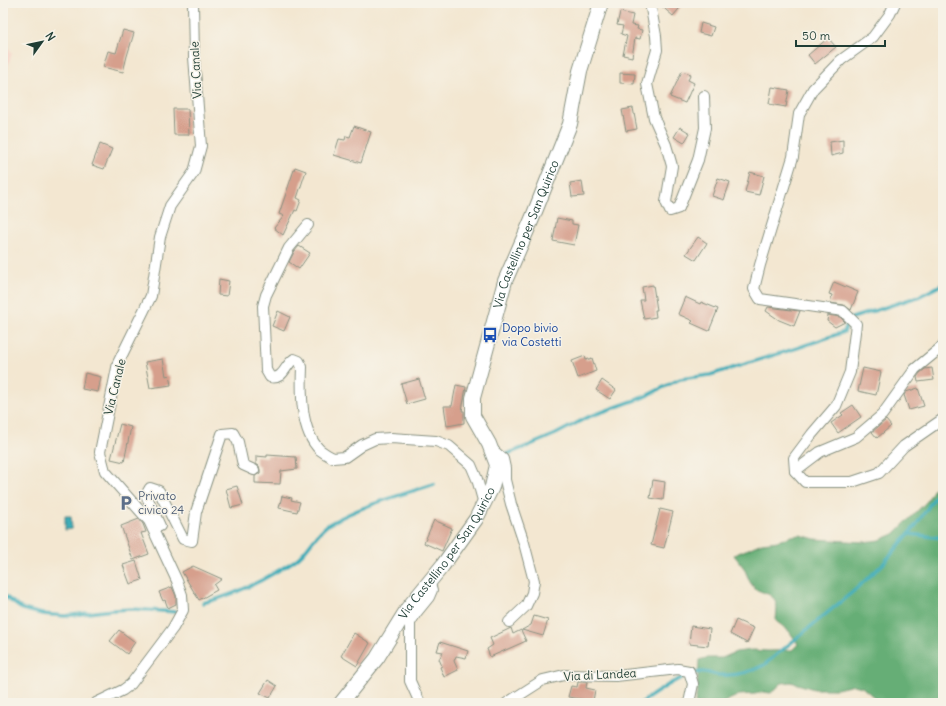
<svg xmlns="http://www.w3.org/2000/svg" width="946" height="706" font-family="Delius,sans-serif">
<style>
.built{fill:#f6d2c5}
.forest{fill:#66ae76;stroke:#427655}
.water{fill:#3cacb8;stroke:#2e7476}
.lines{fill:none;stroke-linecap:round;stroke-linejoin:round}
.stream{stroke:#3cacb8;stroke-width:3.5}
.building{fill:#d69f8c}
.street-casing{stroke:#899282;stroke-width:12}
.secondary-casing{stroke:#899282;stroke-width:16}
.street{stroke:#fff;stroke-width:10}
.secondary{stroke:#fff;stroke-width:14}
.labels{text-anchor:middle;stroke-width:3;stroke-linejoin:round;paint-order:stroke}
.street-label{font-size:12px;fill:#1f3d34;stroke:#f7f3e8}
.transit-label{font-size:12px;fill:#164399;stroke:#f7f3e8;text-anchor:start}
.service-label{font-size:12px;fill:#4e5e75;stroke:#f7f3e8;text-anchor:start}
</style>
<rect width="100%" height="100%" fill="#f7f3e8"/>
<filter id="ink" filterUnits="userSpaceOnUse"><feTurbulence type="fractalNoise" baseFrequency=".025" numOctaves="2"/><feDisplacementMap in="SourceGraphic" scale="8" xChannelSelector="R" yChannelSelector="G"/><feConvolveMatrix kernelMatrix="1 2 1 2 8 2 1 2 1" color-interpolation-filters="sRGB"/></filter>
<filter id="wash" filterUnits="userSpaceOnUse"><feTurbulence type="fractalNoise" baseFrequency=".012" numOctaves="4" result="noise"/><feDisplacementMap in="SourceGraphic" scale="16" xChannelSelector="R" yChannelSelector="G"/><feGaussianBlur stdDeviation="0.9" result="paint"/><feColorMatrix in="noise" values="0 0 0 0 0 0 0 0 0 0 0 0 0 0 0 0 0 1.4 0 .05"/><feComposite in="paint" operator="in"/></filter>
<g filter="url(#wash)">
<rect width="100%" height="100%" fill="#f3e7d1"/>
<!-- built -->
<polygon class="built" points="3,39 12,53 3,82"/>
<!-- forest -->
<polygon class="forest" points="943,473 943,703 881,703 862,687 854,685 837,689 814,689 791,682 782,683 771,693 763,692 755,694 739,695 722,703 695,703 697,692 699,660 706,658 722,658 736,652 752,650 768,651 792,650 798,644 789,631 776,621 777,607 775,600 770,595 755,589 750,582 744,568 734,555 762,543 778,541 792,536 800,535 815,539 863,542 880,540 894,534 927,501"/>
<!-- water -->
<polygon class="water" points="65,516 71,516 72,529 65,530"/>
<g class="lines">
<!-- stream -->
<g class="stream">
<polyline points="507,454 528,446 556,434 588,417 644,397 680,379 710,375 797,348 844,332 849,319 920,296 943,284"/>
<polyline points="909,534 943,538"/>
<polyline points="3,595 22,609 42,614 65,616 112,610 133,609 177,612"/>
<path d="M203 603C231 596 257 584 281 569 287 565 296 561 301 555 311 545 317 532 329 524 362 505 399 496 434 484"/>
<path d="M641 703C657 692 681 674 701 672 707 671 714 675 720 675 735 676 751 672 764 665L855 590 883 564 916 525 943 485"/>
</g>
</g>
<g id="blocks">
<!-- building -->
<g class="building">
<polygon points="658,3 684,3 673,16"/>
<polygon points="620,12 633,15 631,25 638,26 637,29 642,30 640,39 635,38 632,57 623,55 627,36 621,34 623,26 617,25"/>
<polygon points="701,23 714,27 711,36 699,33"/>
<polygon points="123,30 134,33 127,56 123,72 103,67 108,51 116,53"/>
<polygon points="828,38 836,47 815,64 808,55"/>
<polygon points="682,71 691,74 688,80 694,83 685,103 670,97"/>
<polygon points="620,73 635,74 634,84 620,83"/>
<polygon points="772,87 789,90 786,107 769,104"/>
<polygon points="633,108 637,129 626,131 622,110"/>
<polygon points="173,109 188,109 189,135 174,135"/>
<polygon points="354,126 371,132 361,163 334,155 339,139 345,140 346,136 350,137"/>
<polygon points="680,127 690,133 684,143 674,137"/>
<polygon points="843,140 843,153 831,156 830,142"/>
<polygon points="100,144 112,149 104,169 92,165"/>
<polygon points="295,167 306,171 297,198 301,200 297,211 295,210 283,235 274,228 284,216 279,214"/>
<polygon points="750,172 764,176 759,195 745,192"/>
<polygon points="718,178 730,182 724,200 712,196"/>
<polygon points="582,181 584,196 572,197 570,183"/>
<polygon points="557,218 572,221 572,224 578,225 574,245 553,241"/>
<polygon points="698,237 707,243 696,260 686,254"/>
<polygon points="299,246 310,253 299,269 289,262 294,252"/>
<polygon points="219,279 229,281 227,296 218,295"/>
<polygon points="834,282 858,292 851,310 844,305 830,303 832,295 829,294"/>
<polygon points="653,285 657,310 655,310 656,317 644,319 640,300 644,300 642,287"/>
<polygon points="685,297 700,304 701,302 718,309 709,331 691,323 693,321 678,314"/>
<polygon points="768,307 800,311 794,326 779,320 766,311"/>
<polygon points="278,311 290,317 284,331 272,326"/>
<polygon points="828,315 840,317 845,322 835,327 827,321"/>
<polygon points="585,356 586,360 592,358 596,371 578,378 572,361"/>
<polygon points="163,359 166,376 169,375 171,385 150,388 145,362"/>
<polygon points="863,368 881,372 876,395 858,391"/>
<polygon points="932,368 934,380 918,382 917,377 920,373 925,369"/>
<polygon points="85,373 101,377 98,392 82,389"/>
<polygon points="419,379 425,399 407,404 401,384"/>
<polygon points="602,380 616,390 610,399 596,390"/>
<polygon points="456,385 466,387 462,411 464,411 464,423 447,426 444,406 452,406"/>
<polygon points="918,388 924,406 909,410 904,395 906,392"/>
<polygon points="853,405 861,417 838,433 831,423 843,415 841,413"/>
<polygon points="886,420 891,426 877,438 872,432"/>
<polygon points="120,424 131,427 124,462 111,459"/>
<polygon points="267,455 296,457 297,469 281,471 280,484 255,483 255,476 260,473 260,470 259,466 256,464 256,456 267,457"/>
<polygon points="653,480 665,482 663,500 650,498"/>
<polygon points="237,486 243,505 231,508 226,489"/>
<polygon points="282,496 292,498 291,500 300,502 297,512 279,508"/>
<polygon points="660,509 673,512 664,548 651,545"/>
<polygon points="139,519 143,524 146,532 141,533 149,554 133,560 121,526"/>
<polygon points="434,520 452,528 442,551 424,543"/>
<polygon points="136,561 142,580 130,584 123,565"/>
<polygon points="193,566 222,579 214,585 217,590 199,600 182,572"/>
<polygon points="172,587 176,596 176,604 168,608 165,600 163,601 159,592"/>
<polygon points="534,616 548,620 543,636 522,630 531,625"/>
<polygon points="736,620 754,628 747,643 730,634"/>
<polygon points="691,626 710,629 708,646 689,644"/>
<polygon points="511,628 513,634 521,630 526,641 490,657 487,649 493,645 490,638"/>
<polygon points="119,630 135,642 127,654 110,641"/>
<polygon points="354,633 370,643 357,666 341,656"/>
<polygon points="440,642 468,651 466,658 456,656 454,661 458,670 444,677 440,667 442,666 439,659 443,652 437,651"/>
<polygon points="268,680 277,686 270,698 260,693"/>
<polygon points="578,682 587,682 586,688 595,690 593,701 568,697 571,686 577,687"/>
</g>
</g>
</g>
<g filter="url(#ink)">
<use href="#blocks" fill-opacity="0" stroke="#899282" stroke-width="1"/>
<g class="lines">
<defs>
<g id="street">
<polyline points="650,3 656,36 657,50 647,84 654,118 666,145 672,166 666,202 670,211 679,208 698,160 705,128 704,96"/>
<polyline points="895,3 890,14 873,37 841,60 813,89 799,114 793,157 760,265 754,289 760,299 843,311 856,324 850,372 836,406 812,434 794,458 795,471 805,482 852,482 879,473 904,446 943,419"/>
<path d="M308 225 289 248 266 295 263 306 266 370 270 377C284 380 284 366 294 359L299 361 302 367C301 391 300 431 320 450 324 453 329 456 333 458L345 457 362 445 375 439 391 438 436 441 449 446 471 465 477 479 484 504"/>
<polyline points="493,450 503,459 505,468 505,480 511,504 524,543 534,581 532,593 526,606 509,622"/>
<polyline points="795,471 820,452 856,437 882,415 915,369 943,346"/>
<polyline points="153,529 160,526 146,495 150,488 159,491 183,539 192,541 196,512 222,434 233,433 238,442 243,465 254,470"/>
<polyline points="96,703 123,690 131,684 173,628 183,610 182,595 177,581 149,521 105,471 100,452 118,363 151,296 160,237 170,206 194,172 201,146 194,57 193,3"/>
<polyline points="420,703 410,681 410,623 416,613 429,597 432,590 429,581"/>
<polyline points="507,703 543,680 564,675 616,676 678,669 689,671 693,684 689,703"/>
</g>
<g id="secondary">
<path id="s1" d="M341 703 377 658 408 608 443 565 476 519 492 487 497 465 489 444 473 416V398L505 281 532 219 570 124 580 71 601 3"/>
</g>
</defs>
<!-- street casing -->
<use href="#street" class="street-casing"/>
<!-- secondary casing -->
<use href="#secondary" class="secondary-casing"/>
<!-- street -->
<use href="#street" class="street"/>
<!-- secondary -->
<use href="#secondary" class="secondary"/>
</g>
</g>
<!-- icons -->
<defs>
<symbol id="bus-bare" viewBox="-9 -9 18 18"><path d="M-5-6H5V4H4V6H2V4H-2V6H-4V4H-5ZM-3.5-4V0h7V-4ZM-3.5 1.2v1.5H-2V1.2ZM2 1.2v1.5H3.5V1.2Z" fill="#1a4fb4" stroke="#f7f3e8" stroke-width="2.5" paint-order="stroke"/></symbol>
<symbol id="parking-bare" viewBox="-9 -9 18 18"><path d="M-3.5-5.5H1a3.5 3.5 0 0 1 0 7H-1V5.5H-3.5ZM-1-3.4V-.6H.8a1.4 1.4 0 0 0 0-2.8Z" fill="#5c6f8a" stroke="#f7f3e8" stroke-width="2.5" paint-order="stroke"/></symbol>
</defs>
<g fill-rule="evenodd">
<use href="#bus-bare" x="479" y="324" width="22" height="22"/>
<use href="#parking-bare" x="115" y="492" width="22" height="22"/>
</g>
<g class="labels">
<!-- street labels -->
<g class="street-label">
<text transform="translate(196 70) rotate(-93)" y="4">Via Canale</text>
<text dy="4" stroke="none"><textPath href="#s1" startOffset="532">Via Castellino per San Quirico</textPath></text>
<text transform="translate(115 387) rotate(-76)" y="4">Via Canale</text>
<text dy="4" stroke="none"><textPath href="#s1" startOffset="184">Via Castellino per San Quirico</textPath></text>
<text transform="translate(600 675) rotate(-3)" y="4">Via di Landea</text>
</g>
<!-- transit labels -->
<g class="transit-label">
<text x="502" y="332">Dopo bivio<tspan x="502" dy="14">via Costetti</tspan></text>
</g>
<!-- service labels -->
<g class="service-label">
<text x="138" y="500">Privato<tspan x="138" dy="14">civico 24</tspan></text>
</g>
</g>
<!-- margin -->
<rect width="946" height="706" fill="none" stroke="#f7f3e8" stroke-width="16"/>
<!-- north arrow -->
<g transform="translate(42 42) rotate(57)" stroke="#f7f3e8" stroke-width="3" paint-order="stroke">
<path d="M0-3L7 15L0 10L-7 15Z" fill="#1f3d34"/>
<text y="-6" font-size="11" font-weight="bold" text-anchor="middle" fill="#1f3d34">N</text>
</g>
<!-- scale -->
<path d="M796 40v6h89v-6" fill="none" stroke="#1f3d34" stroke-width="2"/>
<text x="802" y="40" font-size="12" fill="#1f3d34" stroke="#f7f3e8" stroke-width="3" paint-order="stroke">50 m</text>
</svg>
